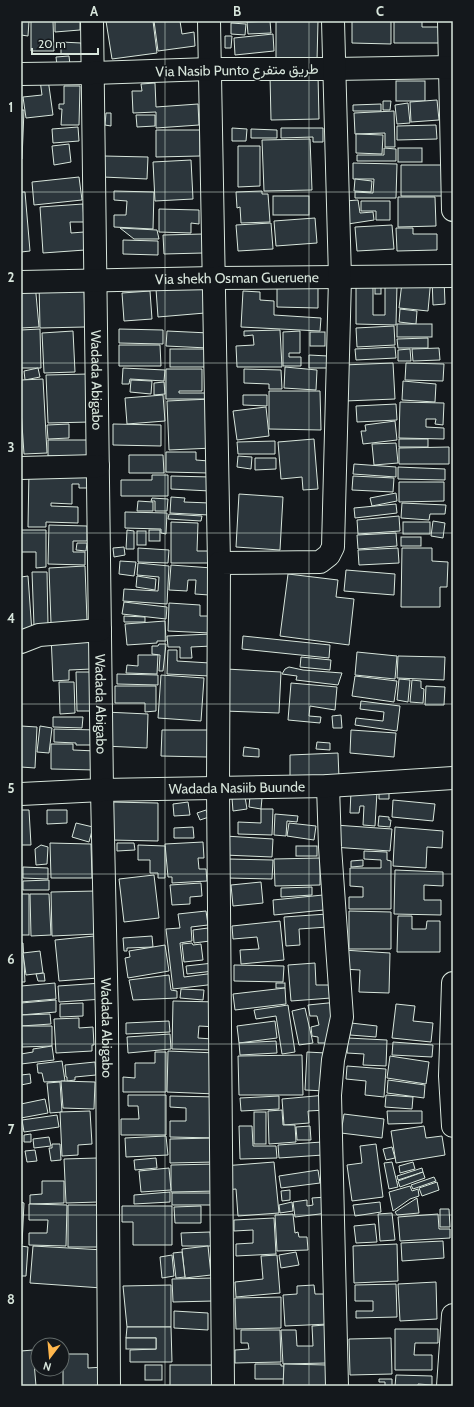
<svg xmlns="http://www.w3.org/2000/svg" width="474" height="1407" font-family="Cabin,Vazirmatn,sans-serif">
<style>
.building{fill:#2c363c;stroke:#d8e6dc}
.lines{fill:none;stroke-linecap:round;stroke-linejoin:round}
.minor-casing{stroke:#d8e6dc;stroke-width:24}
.minor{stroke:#14181c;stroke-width:22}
.grid{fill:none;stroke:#d8e6dc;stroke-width:1;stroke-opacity:0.55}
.labels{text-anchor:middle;stroke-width:3;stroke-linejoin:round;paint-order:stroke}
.street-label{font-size:14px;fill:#d8e6dc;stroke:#14181c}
.neatline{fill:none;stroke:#d8e6dc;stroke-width:1.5}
.grid-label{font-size:13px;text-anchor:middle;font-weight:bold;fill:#d8e6dc}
</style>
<rect width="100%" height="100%" fill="#14181c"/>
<!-- building -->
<g class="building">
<polygon points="21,21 29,21 28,36 21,35"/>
<polygon points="31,21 53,21 54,51 31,51"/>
<polygon points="55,21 80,21 80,30 55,32"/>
<polygon points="106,21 153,21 157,53 112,59"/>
<polygon points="154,21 180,21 182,34 194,32 195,46 158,51"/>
<polygon points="270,21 271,33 248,34 247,22"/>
<polygon points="276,21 318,21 317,61 276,61"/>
<polygon points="352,21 391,21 391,44 352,43"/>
<polygon points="394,21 422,21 422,27 439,27 439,43 394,43"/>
<polygon points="231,23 246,24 245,35 231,34"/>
<polygon points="273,34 274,51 235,55 234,38"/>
<polygon points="225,36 232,36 231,48 225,48"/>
<polygon points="61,42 81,43 82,54 61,54"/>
<polygon points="69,56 70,65 57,66 56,57"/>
<polygon points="318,75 319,119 271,120 270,76"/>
<polygon points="48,79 53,115 26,118 23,97 42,95 40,80"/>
<rect x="396" y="81" width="29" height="20"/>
<polygon points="155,83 156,107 198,104 199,125 156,128 156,112 133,113 132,91 142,91 141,84"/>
<polygon points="64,86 80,86 79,125 61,125 62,109 59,109 59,104 64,104"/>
<polygon points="437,100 439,120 411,122 410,102"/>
<polygon points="383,101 391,101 390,110 383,110"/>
<polygon points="408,103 410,123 397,124 395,105"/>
<polygon points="381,104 381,111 353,111 353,105"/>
<polygon points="21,110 24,110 22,159 21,159"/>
<polygon points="394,111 395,147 385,147 385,133 355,134 354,113"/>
<polygon points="106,113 111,113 111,126 105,125"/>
<polygon points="136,115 155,115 155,126 137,127"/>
<polygon points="436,125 437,139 397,140 397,126"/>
<polygon points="78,127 79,141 53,143 52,129"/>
<polygon points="232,128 247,129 246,141 232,141"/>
<polygon points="281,128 323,128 323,142 313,142 313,137 281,138"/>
<polygon points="251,129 277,130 277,138 251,138"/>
<polygon points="156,130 200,130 200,156 156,157"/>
<polygon points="356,134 383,135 382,154 356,153"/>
<polygon points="310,139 312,190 264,191 262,140"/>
<polygon points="69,144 71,162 54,165 52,146"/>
<polygon points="238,146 260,146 260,186 238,187"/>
<polygon points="384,148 396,149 396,161 357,161 357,155 384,155"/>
<rect x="398" y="148" width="24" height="14"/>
<polygon points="104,156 148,157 147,179 103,177"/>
<polygon points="191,160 193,199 155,201 153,162"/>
<polygon points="353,163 397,164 396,198 355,198 355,192 373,193 374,179 353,179"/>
<polygon points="401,165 446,165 447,196 401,196"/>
<polygon points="79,177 82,200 34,205 32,182"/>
<polygon points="355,179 372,181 371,192 354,191"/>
<polygon points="114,191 154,192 153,229 114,227 114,215 126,215 127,201 114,200"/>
<polygon points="262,191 262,194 268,194 270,222 241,223 240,207 237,208 236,192"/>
<polygon points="21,192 25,192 30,251 21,252"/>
<rect x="273" y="196" width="36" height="19"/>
<polygon points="398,197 435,197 436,226 398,227"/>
<polygon points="358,200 360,213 373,212 374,220 348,224 345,201"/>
<polygon points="361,201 390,201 390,220 376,220 376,211 361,211"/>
<polygon points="83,204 84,222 70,222 71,233 84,232 85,250 43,253 40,207"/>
<polygon points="159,209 199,210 199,224 191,223 191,233 159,232"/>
<polygon points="315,218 317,243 276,246 274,221"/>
<polygon points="271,223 273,249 238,251 236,225"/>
<polygon points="392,225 394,249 357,251 355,227"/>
<polygon points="120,228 157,230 159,239 134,239"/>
<polygon points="396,228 413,228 413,234 437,234 437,250 397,251"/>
<polygon points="203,234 203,253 164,254 163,235"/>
<polygon points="123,240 158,241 158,255 123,254"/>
<polygon points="201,271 205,313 158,317 155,275"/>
<polygon points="431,278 428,311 399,308 402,282"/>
<polygon points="432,278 444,278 445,304 433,305"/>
<polygon points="84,282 85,327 40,328 39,283"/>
<polygon points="35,283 39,327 21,328 21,284"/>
<polygon points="277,284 318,285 318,308 277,307"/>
<polygon points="385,284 397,285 396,325 356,324 356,287 373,287 373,315 385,315"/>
<rect x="375" y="285" width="6" height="9"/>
<polygon points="150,291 152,319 124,321 122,293"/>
<polygon points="243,291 260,292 260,300 274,301 274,315 321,318 320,331 241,327"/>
<polygon points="400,309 417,311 416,324 399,322"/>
<rect x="397" y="324" width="35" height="13"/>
<polygon points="394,326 395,345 357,347 356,328"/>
<polygon points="40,329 41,368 21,368 21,330"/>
<polygon points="119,329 163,330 163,344 119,343"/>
<polygon points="280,330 282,367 237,367 236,346 254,345 253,335 244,336 244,331"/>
<polygon points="73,331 75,372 44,373 42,333"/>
<polygon points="167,331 209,333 208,348 166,346"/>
<polygon points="300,331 300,353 289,353 289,357 301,357 301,366 283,366 283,332"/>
<rect x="310" y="332" width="15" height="14"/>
<polygon points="428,338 428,348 398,348 397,339"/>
<polygon points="119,345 160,345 161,366 119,366"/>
<polygon points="395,347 396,358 356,360 355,349"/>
<polygon points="439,348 440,360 413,361 412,349"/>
<rect x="170" y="349" width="40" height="18"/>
<polygon points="410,349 411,361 398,361 398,350"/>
<polygon points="309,355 328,356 327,368 309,368"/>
<polygon points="393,363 395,399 345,401 343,365"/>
<polygon points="406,363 444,364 443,381 405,380"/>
<polygon points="285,367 317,370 316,390 284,388"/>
<polygon points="38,368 40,377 25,380 24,371"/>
<polygon points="123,368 165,370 164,381 130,379 129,384 122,384"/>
<polygon points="166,369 202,369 202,391 179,391 179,393 209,393 209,399 166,399"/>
<polygon points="244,369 281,370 282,389 269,389 269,384 244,383"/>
<polygon points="88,374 90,422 48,423 46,375"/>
<polygon points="43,379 47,453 24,454 21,410 21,380"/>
<polygon points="131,380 152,381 151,394 130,392"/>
<polygon points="403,381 436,384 435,402 402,400"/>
<polygon points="164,382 165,394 154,395 154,383"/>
<polygon points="269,391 320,391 321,430 269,429"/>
<polygon points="163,395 165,421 127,424 125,398"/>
<polygon points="243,395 267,395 267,406 243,405"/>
<polygon points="211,399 213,448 169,450 167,401"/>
<polygon points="400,402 444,403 443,425 435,424 436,419 426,419 426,427 444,428 444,439 399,438"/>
<polygon points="396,404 397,420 357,422 356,406"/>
<polygon points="266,407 269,436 237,440 233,411"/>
<polygon points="395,421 397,440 363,444 361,431 366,431 365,425"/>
<polygon points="69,424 69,438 48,439 47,425"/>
<polygon points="113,424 161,425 161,446 113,445"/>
<polygon points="314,439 318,489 303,490 302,477 281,479 278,442"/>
<rect x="399" y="439" width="29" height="8"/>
<rect x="48" y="440" width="40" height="16"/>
<polygon points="275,441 275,454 238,454 237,442"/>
<polygon points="396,443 398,463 374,465 372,444"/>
<polygon points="449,447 449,464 399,464 399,448"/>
<polygon points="166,452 196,452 196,460 209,461 209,473 166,472"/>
<polygon points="129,455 163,455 164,473 129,473"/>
<polygon points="238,456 252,457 251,469 237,467"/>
<polygon points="255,458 276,458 276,469 255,470"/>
<polygon points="354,464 396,467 396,477 353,474"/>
<polygon points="398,467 445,469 445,480 398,479"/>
<polygon points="29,470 89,472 89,488 79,488 79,484 72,484 72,504 51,503 51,506 78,507 78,523 46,522 46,527 28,527"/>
<polygon points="152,475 168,475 168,496 121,496 121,480 152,480"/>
<polygon points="171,476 211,477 210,491 171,489"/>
<polygon points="353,476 394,478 393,492 352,490"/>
<polygon points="399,482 444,482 444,501 399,502"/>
<polygon points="396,493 397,501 372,506 370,498"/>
<polygon points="239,494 283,497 280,550 236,547"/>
<polygon points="171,497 185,498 184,502 210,503 209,515 170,513"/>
<polygon points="152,498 168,499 167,511 155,511 155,501 151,501"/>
<polygon points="138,501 153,502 153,511 137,511"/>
<polygon points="402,503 446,505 445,514 430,514 429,520 401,518"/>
<polygon points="396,504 397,513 355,518 354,508"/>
<polygon points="125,512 167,513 166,534 161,533 161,529 125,528"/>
<polygon points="169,514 202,516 201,521 168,519"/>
<polygon points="399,516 400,531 358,534 357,520"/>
<polygon points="433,521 445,523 443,538 431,536"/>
<polygon points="171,522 198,523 197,551 209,551 209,563 171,563"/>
<rect x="403" y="522" width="27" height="12"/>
<polygon points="49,525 87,526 87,541 73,541 73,552 85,552 85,565 48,564"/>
<polygon points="21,530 46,530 46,567 36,568 36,552 21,552"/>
<polygon points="127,530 134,531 134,549 126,549"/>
<rect x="149" y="530" width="11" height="11"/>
<rect x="137" y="531" width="9" height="14"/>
<polygon points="396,533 397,546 358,549 357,535"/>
<rect x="401" y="537" width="20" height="9"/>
<polygon points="77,543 87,543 86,551 76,550"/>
<polygon points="124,547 125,555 114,557 113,548"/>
<polygon points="138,548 169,550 168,563 138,562"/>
<polygon points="398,548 399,563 359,565 358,550"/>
<polygon points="402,548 432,548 432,561 448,562 447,587 440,587 440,607 401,607"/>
<polygon points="120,561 136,562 134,576 119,574"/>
<polygon points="138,563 169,566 167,604 123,601 124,589 158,591 159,577 137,575"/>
<polygon points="171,565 212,568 209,595 195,594 196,580 188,580 187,591 169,590"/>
<polygon points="85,566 87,621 51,623 49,568"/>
<polygon points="346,570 395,574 394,595 344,591"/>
<polygon points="32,572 47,572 48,625 34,626"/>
<polygon points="288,574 338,580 336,597 354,599 349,645 280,636"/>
<polygon points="28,576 32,633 21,634 21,577"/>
<polygon points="137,576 156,579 155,590 136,587"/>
<polygon points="124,602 167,607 166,619 122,614"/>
<polygon points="169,603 200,605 200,616 210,616 210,633 168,631"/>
<polygon points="124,616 145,617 145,622 124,622"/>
<polygon points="165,621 166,641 157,641 157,643 127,645 125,624"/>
<polygon points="90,633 92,669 69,670 69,680 53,681 51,635"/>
<polygon points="211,634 212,646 191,647 192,658 180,658 180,647 168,647 167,636"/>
<polygon points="243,636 330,645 329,658 242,649"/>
<polygon points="159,644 166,644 163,671 159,671 160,655 152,654 152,646 158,646"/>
<polygon points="168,650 177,650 177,661 210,663 210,676 167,674"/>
<polygon points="357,652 397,656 395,679 355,675"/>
<polygon points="138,655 158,655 157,674 126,673 127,665 138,666"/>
<polygon points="398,656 445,657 444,680 397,678"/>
<polygon points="301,657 331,660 330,670 300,667"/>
<polygon points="289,667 303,670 342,673 338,685 296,680 297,676 282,674 285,669"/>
<polygon points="226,669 281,672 279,713 224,711"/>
<polygon points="76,672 92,672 93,711 77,711"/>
<polygon points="117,674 158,675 158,685 117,684"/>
<polygon points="161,675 204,678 201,721 158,718"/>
<polygon points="355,676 397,681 394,702 352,696"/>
<polygon points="399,679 410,680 408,702 397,700"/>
<polygon points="412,680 421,681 421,688 424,689 423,703 410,702"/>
<polygon points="59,682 74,682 75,713 60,714"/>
<polygon points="291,683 337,687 335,710 310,706 309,716 321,717 320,723 288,720"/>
<polygon points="115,686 156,686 156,711 145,712 145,703 115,703"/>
<polygon points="426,686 445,687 444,705 425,705"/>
<polygon points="361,701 400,706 397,731 355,725 356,718 383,721 384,712 360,709"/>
<polygon points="105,712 148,714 147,748 104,746"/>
<polygon points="341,715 342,728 333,728 332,716"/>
<polygon points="53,717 83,717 82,728 53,727"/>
<polygon points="21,726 37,727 35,768 21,767"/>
<polygon points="40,726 52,728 49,753 37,752"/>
<polygon points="54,729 98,730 98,745 76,745 76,743 54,742"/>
<polygon points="162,730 208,730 207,757 161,756"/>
<polygon points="351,730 396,733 394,757 350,753"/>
<polygon points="317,742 330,743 330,750 316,749"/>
<polygon points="51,744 73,744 73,750 96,751 96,770 51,769"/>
<polygon points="244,747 259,749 259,757 243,756"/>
<polygon points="338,753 339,778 290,779 290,755"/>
<polygon points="379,789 389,790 389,799 379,799"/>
<polygon points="351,791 377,792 375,826 363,825 364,806 360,806 359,813 350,813"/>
<polygon points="250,796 262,798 261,809 249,807"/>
<polygon points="245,797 247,809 233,811 232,798"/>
<polygon points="393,800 435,804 433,821 392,817"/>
<polygon points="110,802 158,803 158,841 110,840"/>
<polygon points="188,802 190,815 174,816 173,804"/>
<polygon points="261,809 273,809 272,835 238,834 238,822 261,823"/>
<polygon points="21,810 29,810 31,845 21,845"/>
<polygon points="47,810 67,810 67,823 47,824"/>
<polygon points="206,810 209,817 200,820 197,813"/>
<polygon points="275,814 298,816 297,822 287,821 286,836 274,835"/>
<polygon points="379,816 389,817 389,820 391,820 390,827 378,826"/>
<polygon points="76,823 93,827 89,842 72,837"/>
<polygon points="289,823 316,826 314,840 287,836"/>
<polygon points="335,825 392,829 390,851 333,847"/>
<polygon points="193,827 194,838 174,838 174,828"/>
<polygon points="395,827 443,831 442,848 427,847 426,868 393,866"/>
<polygon points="225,836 273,839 272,857 224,855"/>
<polygon points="203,842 204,858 198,858 199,869 206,869 207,881 172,883 172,877 168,877 165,844"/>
<polygon points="50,843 91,844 92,878 51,878"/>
<polygon points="117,843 134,843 135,850 117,851"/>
<polygon points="41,845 48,847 47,864 36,865 35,849"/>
<polygon points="138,845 165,846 165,878 158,878 158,873 150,873 150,860 138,860"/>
<rect x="296" y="846" width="21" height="10"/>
<polygon points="364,851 387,852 387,860 391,861 391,909 349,909 349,897 363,897 363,887 350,886 350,868 381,868 381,860 364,859"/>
<polygon points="320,858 320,885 275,886 274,859"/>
<polygon points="228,859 273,860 272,879 227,878"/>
<polygon points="363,860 363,866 351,867 351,861"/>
<polygon points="23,867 48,868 48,879 23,878"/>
<polygon points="395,870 443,872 443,886 424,885 424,900 441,900 441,915 394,914"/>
<polygon points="154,875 159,918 124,922 119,879"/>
<polygon points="49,880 49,890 23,890 23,881"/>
<polygon points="261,882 263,903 233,906 231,885"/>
<polygon points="201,883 202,896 190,897 190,904 172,905 170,885"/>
<polygon points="312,887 312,895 281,897 281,888"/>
<polygon points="95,891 97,934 52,936 51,892"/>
<rect x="21" y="894" width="8" height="41"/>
<polygon points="30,894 49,894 51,935 31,936"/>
<polygon points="323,895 324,910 274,915 273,900"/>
<polygon points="206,911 208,925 191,927 192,941 180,943 184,977 215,973 216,984 173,989 166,929 180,928 178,914"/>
<polygon points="349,911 391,912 391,949 349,949"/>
<polygon points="327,914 328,927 299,929 300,945 286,946 284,917"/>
<polygon points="398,916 412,916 412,929 426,929 427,921 440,921 440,952 397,952"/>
<polygon points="280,921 284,960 241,964 240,950 259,949 257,937 233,939 232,926"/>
<polygon points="208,928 210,941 194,943 193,930"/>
<polygon points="94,936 98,978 59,981 55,940"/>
<polygon points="152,936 153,947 127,948 127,951 124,951 123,938"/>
<polygon points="21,943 23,943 25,982 21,982"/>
<polygon points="192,943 193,945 201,944 203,960 184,962 182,944"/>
<polygon points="165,945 169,971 128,978 125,958 130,957 129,951"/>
<polygon points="343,950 390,953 389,993 359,992 360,970 342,969"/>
<polygon points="40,951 43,973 26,975 23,953"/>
<polygon points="213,963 214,971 187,974 186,966"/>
<polygon points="315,963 316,985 330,985 331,998 291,1001 288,965"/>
<polygon points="234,965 284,966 283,982 234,981"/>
<polygon points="44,973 45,981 38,981 36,974"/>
<polygon points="169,975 171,990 177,991 177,998 133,1000 129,980"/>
<polygon points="55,983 56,999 21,1002 21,986"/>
<polygon points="102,983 103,999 59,1002 58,986"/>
<rect x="276" y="983" width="9" height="5"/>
<polygon points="285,988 286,1004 235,1010 233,994"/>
<polygon points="181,989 204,990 203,1000 180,998"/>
<polygon points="56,1000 56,1012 21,1015 21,1003"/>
<polygon points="173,1001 218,1002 217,1027 199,1026 198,1038 212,1039 212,1050 172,1049"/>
<polygon points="338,1002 333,1043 318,1043 318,1037 312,1036 311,1027 319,1025 317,1016 310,1016 308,1005"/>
<polygon points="83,1003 83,1016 60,1017 60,1004"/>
<polygon points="396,1004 415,1006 413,1021 433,1023 431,1042 392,1038"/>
<polygon points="288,1005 295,1052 282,1054 276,1016 256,1019 254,1010"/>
<polygon points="305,1008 313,1043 299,1045 292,1011"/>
<polygon points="50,1014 51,1024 21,1026 21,1015"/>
<polygon points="79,1018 79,1028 93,1027 94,1045 92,1045 92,1051 56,1053 54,1019"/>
<polygon points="169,1021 170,1032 126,1034 126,1023"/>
<polygon points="275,1021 277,1038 239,1043 237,1026"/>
<polygon points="351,1023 377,1026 376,1037 350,1035"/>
<polygon points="21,1026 52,1026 52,1046 22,1047"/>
<polygon points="170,1034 171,1049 128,1053 127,1037"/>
<polygon points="348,1038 387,1040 386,1066 363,1065 364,1054 347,1053"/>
<polygon points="276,1041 277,1053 240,1055 239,1043"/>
<polygon points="393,1042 433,1045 432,1057 392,1055"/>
<polygon points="52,1046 54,1060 21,1064 21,1054 33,1052 33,1049"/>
<polygon points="168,1051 217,1053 216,1094 167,1092"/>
<polygon points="155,1052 166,1052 166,1092 123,1092 123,1077 135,1078 135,1063 155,1063"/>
<polygon points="307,1052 326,1053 325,1091 305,1090"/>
<polygon points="302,1055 303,1095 239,1095 238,1056"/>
<polygon points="390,1056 429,1062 426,1084 387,1078"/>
<polygon points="62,1061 65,1081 44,1082 42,1073 38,1073 37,1064"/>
<polygon points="95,1062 96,1075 75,1077 75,1080 67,1081 67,1077 66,1077 65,1065"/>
<polygon points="347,1066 386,1069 384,1097 365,1095 366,1081 346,1079"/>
<polygon points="30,1074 31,1083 21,1085 21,1075"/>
<polygon points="388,1080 425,1085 424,1098 387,1093"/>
<polygon points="61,1081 95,1082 94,1109 63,1108"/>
<polygon points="60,1082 62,1112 50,1113 47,1083"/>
<polygon points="128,1095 166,1095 166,1135 121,1135 121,1119 139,1119 138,1106 128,1106"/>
<polygon points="326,1095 327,1110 308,1111 309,1123 284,1125 282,1099"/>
<polygon points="386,1095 413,1097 412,1109 385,1107"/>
<polygon points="170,1096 217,1097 216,1138 170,1137 170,1121 186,1121 186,1108 170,1107"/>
<polygon points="279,1096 279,1109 241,1111 240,1098"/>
<polygon points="45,1099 48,1113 21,1118 21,1104"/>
<polygon points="282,1110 283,1125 295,1125 296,1142 269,1144 268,1111"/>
<polygon points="90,1111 92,1144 78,1145 78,1155 62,1156 60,1112"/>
<polygon points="387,1111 422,1111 422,1123 388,1124"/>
<rect x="254" y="1112" width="12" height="32"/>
<polygon points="344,1114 384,1119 382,1138 341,1133"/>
<polygon points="57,1115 59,1127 24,1132 22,1120"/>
<polygon points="239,1126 252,1126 253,1146 276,1146 277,1158 240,1159"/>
<polygon points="310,1126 311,1140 297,1140 296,1127"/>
<polygon points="424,1126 426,1138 442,1136 445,1155 396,1163 391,1131"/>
<polygon points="31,1134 31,1142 24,1142 24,1135"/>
<polygon points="166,1136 168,1155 126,1157 125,1138"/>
<polygon points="49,1137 51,1146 34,1148 33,1139"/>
<polygon points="214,1138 215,1162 170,1163 170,1139"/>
<polygon points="322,1142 323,1155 279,1158 278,1145"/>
<polygon points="52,1144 60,1144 61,1160 51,1161 49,1148 52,1148"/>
<polygon points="376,1144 383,1197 352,1201 347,1165 362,1163 360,1146"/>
<polygon points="392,1147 395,1158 386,1160 383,1149"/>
<polygon points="35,1150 37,1161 27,1162 25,1151"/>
<polygon points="97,1158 99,1202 66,1203 64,1159"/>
<polygon points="156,1158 157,1168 135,1170 134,1160"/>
<polygon points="274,1162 279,1213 238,1216 236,1189 225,1190 223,1166"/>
<polygon points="392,1162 398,1187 389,1189 384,1163"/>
<polygon points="413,1162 415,1169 400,1173 399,1166"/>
<polygon points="216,1164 217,1191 171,1192 171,1165"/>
<polygon points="169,1168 171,1190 141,1192 139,1171"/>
<polygon points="422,1168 423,1172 398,1180 397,1176"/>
<polygon points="318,1170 320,1183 281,1188 279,1176"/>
<polygon points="423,1172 425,1178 400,1187 398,1181"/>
<polygon points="434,1177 436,1181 413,1189 411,1185"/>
<polygon points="42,1181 64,1181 64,1203 30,1204 30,1195 42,1194"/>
<polygon points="437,1182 439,1190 422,1196 419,1188"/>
<polygon points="410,1186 412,1191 418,1189 419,1196 410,1199 393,1211 389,1192"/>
<polygon points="290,1190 290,1200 282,1201 281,1191"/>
<polygon points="170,1192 170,1202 134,1204 134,1195"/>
<rect x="172" y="1193" width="41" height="12"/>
<polygon points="326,1197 328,1213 295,1217 293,1202 307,1200 307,1206 313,1205 312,1198"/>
<polygon points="417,1198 419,1213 397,1215 395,1212"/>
<polygon points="21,1202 24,1203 22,1244 21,1243"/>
<polygon points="292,1202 293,1211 280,1213 279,1205"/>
<polygon points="380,1202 381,1212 355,1216 353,1205"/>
<polygon points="29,1204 67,1205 66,1246 29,1245 29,1233 47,1233 48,1220 29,1220"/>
<polygon points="68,1205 98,1205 97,1247 68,1247"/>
<polygon points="122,1206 172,1206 172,1245 133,1245 133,1222 122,1222"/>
<polygon points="201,1206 201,1223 175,1223 174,1207"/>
<polygon points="440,1209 449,1209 450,1227 440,1227"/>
<polygon points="392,1213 395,1240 380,1241 378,1214"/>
<polygon points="293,1214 295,1233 298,1232 299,1237 307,1237 308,1250 277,1251 275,1215"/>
<polygon points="438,1214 439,1229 450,1229 450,1238 400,1241 398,1217"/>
<polygon points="274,1218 276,1254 236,1256 236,1244 253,1243 253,1230 234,1231 234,1220"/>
<polygon points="375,1224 377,1242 356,1243 354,1226"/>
<polygon points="210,1232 211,1246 182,1246 181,1233"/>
<polygon points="443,1241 444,1258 402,1261 401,1243"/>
<polygon points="397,1244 398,1281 354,1283 353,1246"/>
<polygon points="21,1246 28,1247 26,1276 21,1276"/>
<polygon points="33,1246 104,1250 102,1288 30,1283"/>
<polygon points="208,1246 211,1275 185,1278 182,1249"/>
<polygon points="182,1252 185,1277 176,1278 173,1253"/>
<polygon points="296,1252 299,1265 281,1268 279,1255"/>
<polygon points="172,1255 174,1276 162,1278 160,1257"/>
<polygon points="277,1255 280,1293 236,1297 235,1282 263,1279 261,1256"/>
<polygon points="212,1278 213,1301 173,1302 172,1279"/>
<polygon points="436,1282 437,1319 400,1321 398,1284"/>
<polygon points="396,1284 397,1317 356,1318 356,1311 373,1311 373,1301 355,1301 355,1285"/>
<polygon points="171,1285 171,1327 127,1327 123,1286"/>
<polygon points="314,1285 315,1294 327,1294 329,1324 285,1326 283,1295 297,1294 297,1286"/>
<polygon points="281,1297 281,1328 236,1329 235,1298"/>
<polygon points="174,1311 208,1313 208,1330 174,1328"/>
<polygon points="325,1325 327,1363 283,1364 281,1330 296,1330 297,1346 313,1346 312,1326"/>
<polygon points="127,1327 171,1327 172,1362 130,1362 130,1350 156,1349 156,1338 126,1338"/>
<polygon points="395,1329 438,1329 438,1343 415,1343 414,1355 432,1355 432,1370 395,1370"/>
<polygon points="241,1330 280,1330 281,1362 235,1363 235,1350 249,1349 248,1343 241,1343"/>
<rect x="126" y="1338" width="30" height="11"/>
<polygon points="391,1338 392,1374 350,1375 349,1339"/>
<polygon points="33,1350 36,1386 21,1386 21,1351"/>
<polygon points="63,1354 88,1354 88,1368 104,1367 104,1386 63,1386"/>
<polygon points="255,1364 281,1364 281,1366 284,1366 284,1379 255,1379"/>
<polygon points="284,1364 327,1365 327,1386 283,1386"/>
<rect x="145" y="1365" width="17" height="15"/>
<rect x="170" y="1365" width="43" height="21"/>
<polygon points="396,1375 432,1376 432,1385 418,1384 418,1386 395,1386"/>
<polygon points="379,1379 392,1379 392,1386 385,1386 385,1382 379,1382"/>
</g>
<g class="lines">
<defs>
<g id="minor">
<path id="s1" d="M92 21 102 790 107 1022 109 1386"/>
<polyline points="209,21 219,563"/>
<polyline points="449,21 453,210"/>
<polyline points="21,74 93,73 210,69 334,69 453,67"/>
<path id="s2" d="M21 282 214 278 453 276"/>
<polyline points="21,468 98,466"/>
<polyline points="21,642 39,635 100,630"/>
<polyline points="328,786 330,847 342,1017 333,1060 330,1095 337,1386"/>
<path id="s3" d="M21 794 102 790 328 786 453 778"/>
<polyline points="453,983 450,1076 453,1126"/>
<polyline points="223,1386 218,788 219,563 320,562 329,555 333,547 340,278 333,21"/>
<polyline points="448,1386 453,1315"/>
</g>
</defs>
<!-- minor casing -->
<use href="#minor" class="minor-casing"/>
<!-- minor -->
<use href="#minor" class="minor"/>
</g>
<!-- grid -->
<path class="grid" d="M165 21V1386M309 21V1386M21 192H453M21 363H453M21 533H453M21 704H453M21 874H453M21 1044H453M21 1215H453"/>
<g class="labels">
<!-- street labels -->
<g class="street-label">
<text transform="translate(237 70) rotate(-1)" y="5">Via Nasib Punto طريق متفرع</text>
<text dy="5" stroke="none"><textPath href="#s2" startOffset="216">Via shekh Osman Gueruene</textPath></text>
<text dy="5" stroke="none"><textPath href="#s1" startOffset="359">Wadada Abigabo</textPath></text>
<text dy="5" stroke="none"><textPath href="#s1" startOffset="683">Wadada Abigabo</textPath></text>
<text dy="5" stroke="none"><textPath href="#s3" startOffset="216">Wadada Nasiib Buunde</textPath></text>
<text dy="5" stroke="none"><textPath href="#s1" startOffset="1007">Wadada Abigabo</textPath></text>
</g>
</g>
<!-- border -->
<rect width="474" height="1407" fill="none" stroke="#14181c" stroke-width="44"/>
<!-- north arrow -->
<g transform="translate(50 1357) rotate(196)"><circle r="19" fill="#14181c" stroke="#626a69"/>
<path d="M0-3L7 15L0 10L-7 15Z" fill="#ffb74d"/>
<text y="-6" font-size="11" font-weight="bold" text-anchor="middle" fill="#d8e6dc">N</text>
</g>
<!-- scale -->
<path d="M32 48v6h66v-6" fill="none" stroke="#d8e6dc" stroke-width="2"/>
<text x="38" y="48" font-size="12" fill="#d8e6dc" stroke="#14181c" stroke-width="3" paint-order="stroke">20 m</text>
<rect x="22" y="22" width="430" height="1363" class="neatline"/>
<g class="grid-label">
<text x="94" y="16">A</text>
<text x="237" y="16">B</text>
<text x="380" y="16">C</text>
<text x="11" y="112">1</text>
<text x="11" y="282">2</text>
<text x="11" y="452">3</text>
<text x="11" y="623">4</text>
<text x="11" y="793">5</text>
<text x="11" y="964">6</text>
<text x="11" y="1134">7</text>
<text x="11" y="1304">8</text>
</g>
</svg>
